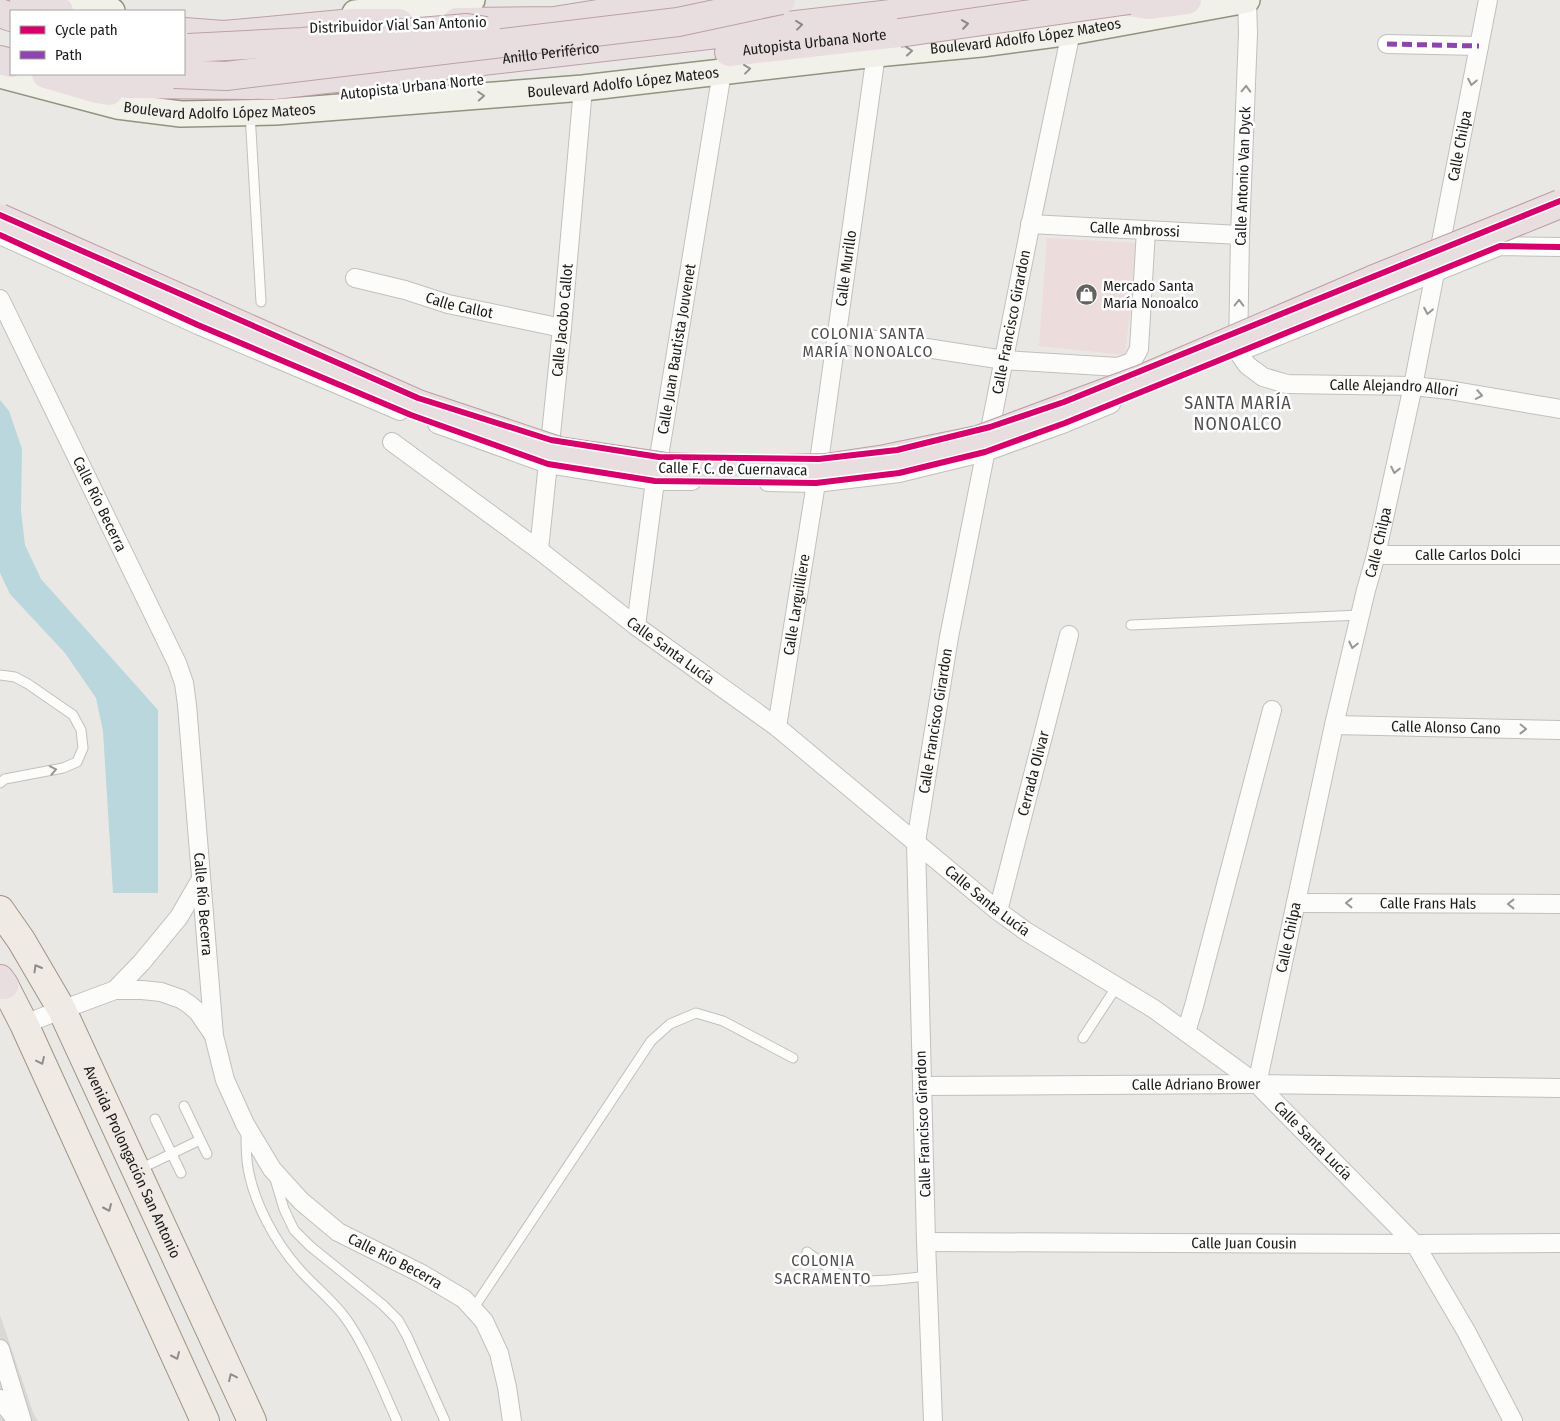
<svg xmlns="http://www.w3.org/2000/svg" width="1560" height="1421" font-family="'Fira Sans Condensed',sans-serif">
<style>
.residential{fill:#d9d8d6}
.commercial{fill:#ecdcdb}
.water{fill:#b9d7dd}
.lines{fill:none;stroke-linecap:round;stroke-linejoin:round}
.lane-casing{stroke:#c1c0bf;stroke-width:11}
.street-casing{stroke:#c1c0bf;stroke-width:20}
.secondary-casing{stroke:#93927e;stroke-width:28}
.primary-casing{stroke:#9f9483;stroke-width:30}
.highway-casing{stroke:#bd9ea9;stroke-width:30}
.lane{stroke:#fcfcfb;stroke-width:9}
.street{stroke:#fcfcfb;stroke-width:18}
.secondary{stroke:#f2f1e9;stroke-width:25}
.primary{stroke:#efeae3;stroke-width:28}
.highway{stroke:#e8dee0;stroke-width:28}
.highway-bridge-casing{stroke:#bd9ea9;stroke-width:30;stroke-linecap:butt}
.highway-bridge{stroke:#e8dee0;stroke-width:28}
.quiet{stroke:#8e44ad;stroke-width:5;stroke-dasharray:10 5;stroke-linecap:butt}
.cycleway-casing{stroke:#fff;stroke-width:9}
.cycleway{stroke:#d6006c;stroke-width:6}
.oneway{stroke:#8c8788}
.oneway2{stroke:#92918d}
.oneway3{stroke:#979797}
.oneway4{stroke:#908d89}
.labels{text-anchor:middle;stroke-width:5;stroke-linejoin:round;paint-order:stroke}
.street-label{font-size:15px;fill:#1c1c1c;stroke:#fff}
.poi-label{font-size:15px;fill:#1c1c1c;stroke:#fff;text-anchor:start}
.neighbourhood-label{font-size:16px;letter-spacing:1px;fill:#4f4f4f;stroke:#fff}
.quarter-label{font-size:18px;letter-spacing:1px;fill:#4f4f4f;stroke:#fff}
</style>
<rect width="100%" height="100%" fill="#eae8e5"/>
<!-- residential -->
<polygon class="residential" points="0,1315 34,1415 38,1421 0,1421"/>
<!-- commercial -->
<polygon class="commercial" points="1047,238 1138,243 1125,355 1039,346"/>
<!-- water -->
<polygon class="water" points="0,400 9,411 22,449 21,511 25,545 41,579 158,710 158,893 113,893 103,731 96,698 65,653 10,594 0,573"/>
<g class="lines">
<defs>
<g id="lane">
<polyline points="250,113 261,302"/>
<polyline points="1131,625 1360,615"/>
<polyline points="0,675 15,677 28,684 73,715 81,730 83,748 77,762 63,768 5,779 0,783"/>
<polyline points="1083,1038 1117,986"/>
<polyline points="184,1106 207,1154"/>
<polyline points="155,1119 181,1173"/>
<path d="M246 1133C246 1144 246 1157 248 1168 254 1203 275 1242 299 1269 313 1285 330 1298 344 1316 365 1344 382 1388 397 1421"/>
<polyline points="140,1169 200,1140"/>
<polyline points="275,1179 284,1209 294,1230 310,1246 383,1305 398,1320 407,1336 445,1421"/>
<path d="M807 1252C820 1261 835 1275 850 1279 867 1284 909 1278 927 1276"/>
<polyline points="473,1309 651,1041 670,1024 696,1013 723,1021 793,1058"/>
</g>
<g id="street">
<path id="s1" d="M1247 0 1248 33 1240 235 1238 352 1247 365 1263 377 1287 384 1413 386 1449 390 1560 409"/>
<polyline points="1387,44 1479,46"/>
<path id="s2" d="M1030 224 1240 235"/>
<polyline points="0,235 198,325 400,411"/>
<path id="s3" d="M355 278 405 290 448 304 562 328"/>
<path id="s4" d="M0 299 177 663 184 683 187 705 214 1036 225 1080 245 1124 272 1169 301 1201 338 1232 422 1274 464 1299 484 1321 499 1353 507 1387 512 1421"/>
<polyline points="836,334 1004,360 1118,367 1132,362 1139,349 1146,230"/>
<polyline points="1246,349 1500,246 1560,247"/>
<polyline points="437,424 548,464 655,481 692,481"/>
<path id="s5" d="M392 442 539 550 636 626 777 727 998 911 1027 932 1154 1009 1257 1084 1415 1244 1466 1331 1513 1421"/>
<polyline points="768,482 816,483 899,473 985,452 1065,423 1111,404"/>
<path id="s6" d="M539 550 562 328 583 88"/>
<path id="s7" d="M1376 555H1560"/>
<path id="s8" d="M636 626 655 481 722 72"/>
<path id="s9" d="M1334 725 1560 730"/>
<path id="s10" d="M777 727 816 483 876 54"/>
<path id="s11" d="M1296 903 1560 904"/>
<path id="s12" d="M998 911 1069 635"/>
<polyline points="115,990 142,962 179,917 201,879"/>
<polyline points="24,1024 115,990 142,990 161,992 181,999 190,1005 198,1012 213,1034"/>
<polyline points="1186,1032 1194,1006 1272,710"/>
<path id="s13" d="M1257 1084 1334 725 1366 590 1376 555 1413 386 1488 0"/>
<path id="s14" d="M922 1086 1257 1084 1560 1088"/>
<path id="s15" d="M926 1242 1415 1244 1560 1243"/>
<polyline points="0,1349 22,1421"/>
<polyline points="0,1399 17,1421"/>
<path id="s16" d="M933 1421 926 1242 916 842 949 637 1029 232 1071 32"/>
</g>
<g id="secondary">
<polyline points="68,0 112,11"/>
<polyline points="355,13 472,0"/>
<path id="s17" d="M0 75 117 106 181 114 275 112 583 88 876 54 981 44 1071 32 1247 0"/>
</g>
<g id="primary">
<path id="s18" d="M0 910 21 940 62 1010 252 1421"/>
<polyline points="0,981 4,985 24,1024 205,1421"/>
</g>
<g id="highway">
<polyline points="24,0 59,11"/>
<polyline points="1114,0 1148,5 1187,0"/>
<polyline points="0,13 11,17"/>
<polyline points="457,22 554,21 674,2 746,0"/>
<polyline points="184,32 224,35 353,23 399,23"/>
<path id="s19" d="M729 52 899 33"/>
<polyline points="0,60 11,63"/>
<polyline points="184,64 279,57"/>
<polyline points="46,74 97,89 109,91"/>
<path id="s20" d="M90 74 127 84 274 85 1012 0"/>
<polyline points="0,979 4,985"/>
</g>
</defs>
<!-- lane casing -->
<use href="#lane" class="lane-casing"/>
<!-- street casing -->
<use href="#street" class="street-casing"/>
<!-- secondary casing -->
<use href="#secondary" class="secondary-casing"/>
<!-- primary casing -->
<use href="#primary" class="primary-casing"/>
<!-- highway casing -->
<use href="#highway" class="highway-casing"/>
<!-- lane -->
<use href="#lane" class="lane"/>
<!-- street -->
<use href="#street" class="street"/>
<!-- secondary -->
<use href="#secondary" class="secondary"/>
<!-- primary -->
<use href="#primary" class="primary"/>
<!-- highway -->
<use href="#highway" class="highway"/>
<defs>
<g id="highway-bridge">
<polyline points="899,33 1129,0"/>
<polyline points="188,48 302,42 467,28 486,31"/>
<polyline points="174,74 226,76 678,22 781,0"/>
<polyline points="0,218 418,404 559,451 667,467 742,470 825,468 885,459 978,440 1142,379 1372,280 1560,204"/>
</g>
</defs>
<!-- highway-bridge casing -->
<use href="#highway-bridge" class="highway-bridge-casing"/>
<!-- highway-bridge -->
<use href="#highway-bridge" class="highway-bridge"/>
<!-- quiet -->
<polyline class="quiet" points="1387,44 1479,46"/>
<defs>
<g id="cycleway">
<polyline points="0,215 418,398 551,440 659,457 819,459 897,450 990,427 1064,402 1560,201"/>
<polyline points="0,235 198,325 411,415 548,464 655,481 816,483 899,473 985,452 1065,423 1500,246 1560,247"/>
</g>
</defs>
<!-- cycleway casing -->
<use href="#cycleway" class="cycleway-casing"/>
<!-- cycleway -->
<use href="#cycleway" class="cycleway"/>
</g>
<!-- one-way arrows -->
<defs><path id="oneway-chevron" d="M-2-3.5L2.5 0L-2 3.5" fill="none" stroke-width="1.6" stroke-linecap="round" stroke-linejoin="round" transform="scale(1.25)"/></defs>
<g class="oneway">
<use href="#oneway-chevron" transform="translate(965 24) rotate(-8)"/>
<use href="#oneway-chevron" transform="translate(799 25) rotate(-7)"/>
</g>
<g class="oneway2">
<use href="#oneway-chevron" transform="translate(909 51) rotate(-5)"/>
<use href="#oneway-chevron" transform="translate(747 69) rotate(-7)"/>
<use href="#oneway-chevron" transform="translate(481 96) rotate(-4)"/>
</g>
<g class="oneway3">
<use href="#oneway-chevron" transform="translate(1472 82) rotate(101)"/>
<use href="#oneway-chevron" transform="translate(1246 89) rotate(-88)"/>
<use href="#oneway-chevron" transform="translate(1239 303) rotate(-89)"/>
<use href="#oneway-chevron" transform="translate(1428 311) rotate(101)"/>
<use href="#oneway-chevron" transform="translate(1479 395) rotate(10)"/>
<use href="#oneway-chevron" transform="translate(1395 470) rotate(102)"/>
<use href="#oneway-chevron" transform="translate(1353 645) rotate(103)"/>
<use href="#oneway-chevron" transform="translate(1523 729) rotate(1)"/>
<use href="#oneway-chevron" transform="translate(53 770) rotate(-11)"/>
<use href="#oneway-chevron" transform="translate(1349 903) rotate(-180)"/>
<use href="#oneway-chevron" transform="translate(1511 904) rotate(-180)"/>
</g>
<g class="oneway4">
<use href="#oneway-chevron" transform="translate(37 968) rotate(-120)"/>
<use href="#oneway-chevron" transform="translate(41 1061) rotate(65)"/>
<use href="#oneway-chevron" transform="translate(108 1208) rotate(66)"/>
<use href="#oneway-chevron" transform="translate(176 1356) rotate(66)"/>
<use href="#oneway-chevron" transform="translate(232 1377) rotate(-115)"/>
</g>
<!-- icons -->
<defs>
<symbol id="shop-disc" viewBox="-11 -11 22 22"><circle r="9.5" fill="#646362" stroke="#fff"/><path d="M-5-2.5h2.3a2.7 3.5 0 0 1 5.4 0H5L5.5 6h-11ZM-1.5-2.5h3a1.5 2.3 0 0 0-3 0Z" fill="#fff"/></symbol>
</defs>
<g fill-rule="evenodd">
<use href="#shop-disc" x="1074" y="282" width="25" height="25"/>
</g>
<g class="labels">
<!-- street labels -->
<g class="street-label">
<text transform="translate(398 25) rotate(-2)" y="5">Distribuidor Vial San Antonio</text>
<text dy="5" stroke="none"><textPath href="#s17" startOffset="1034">Boulevard Adolfo López Mateos</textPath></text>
<text dy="5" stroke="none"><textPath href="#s19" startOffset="86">Autopista Urbana Norte</textPath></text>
<text dy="5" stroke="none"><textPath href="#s20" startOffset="464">Anillo Periférico</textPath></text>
<text dy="5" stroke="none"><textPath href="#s17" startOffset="629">Boulevard Adolfo López Mateos</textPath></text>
<text transform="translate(412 87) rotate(-6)" y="5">Autopista Urbana Norte</text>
<text dy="5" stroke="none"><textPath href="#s17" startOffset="224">Boulevard Adolfo López Mateos</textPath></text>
<text dy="5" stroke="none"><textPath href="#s13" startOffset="960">Calle Chilpa</textPath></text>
<text transform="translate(1243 176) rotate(-88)" y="5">Calle Antonio Van Dyck</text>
<text dy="5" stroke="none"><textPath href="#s2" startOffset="105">Calle Ambrossi</textPath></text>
<text dy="5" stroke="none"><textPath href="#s10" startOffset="464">Calle Murillo</textPath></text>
<text dy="5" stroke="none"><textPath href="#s3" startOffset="108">Calle Callot</textPath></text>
<text dy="5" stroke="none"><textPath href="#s6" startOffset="231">Calle Jacobo Callot</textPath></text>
<text dy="5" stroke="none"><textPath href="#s16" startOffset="1108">Calle Francisco Girardon</textPath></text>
<text dy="5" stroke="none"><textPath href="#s8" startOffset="280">Calle Juan Bautista Jouvenet</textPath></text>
<text dy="5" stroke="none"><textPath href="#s1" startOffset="520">Calle Alejandro Allori</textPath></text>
<text transform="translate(733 469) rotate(1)" y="5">Calle F. C. de Cuernavaca</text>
<text dy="5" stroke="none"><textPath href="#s4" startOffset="228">Calle Río Becerra</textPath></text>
<text dy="5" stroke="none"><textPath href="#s13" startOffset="555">Calle Chilpa</textPath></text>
<text dy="5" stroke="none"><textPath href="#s7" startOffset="92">Calle Carlos Dolci</textPath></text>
<text dy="5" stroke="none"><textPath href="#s10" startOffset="124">Calle Larguilliere</textPath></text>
<text dy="5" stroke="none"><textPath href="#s5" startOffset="348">Calle Santa Lucía</textPath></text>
<text dy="5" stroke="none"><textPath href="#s16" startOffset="702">Calle Francisco Girardon</textPath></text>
<text dy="5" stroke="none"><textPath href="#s9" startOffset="112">Calle Alonso Cano</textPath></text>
<text dy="5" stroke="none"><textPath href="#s12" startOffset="142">Cerrada Olivar</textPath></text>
<text dy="5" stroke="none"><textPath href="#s5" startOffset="752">Calle Santa Lucía</textPath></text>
<text dy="5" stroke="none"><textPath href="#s11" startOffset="132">Calle Frans Hals</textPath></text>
<text dy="5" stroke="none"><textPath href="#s4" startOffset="648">Calle Río Becerra</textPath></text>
<text dy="5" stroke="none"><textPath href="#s13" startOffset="150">Calle Chilpa</textPath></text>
<text dy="5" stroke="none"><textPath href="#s14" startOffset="274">Calle Adriano Brower</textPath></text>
<text transform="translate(923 1124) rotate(-92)" y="5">Calle Francisco Girardon</text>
<text dy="5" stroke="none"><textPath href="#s5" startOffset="1158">Calle Santa Lucía</textPath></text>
<text dy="5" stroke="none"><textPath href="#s18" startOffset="285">Avenida Prolongación San Antonio</textPath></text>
<text dy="5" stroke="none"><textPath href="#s15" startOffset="318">Calle Juan Cousin</textPath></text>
<text dy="5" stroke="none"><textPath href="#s4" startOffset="1082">Calle Río Becerra</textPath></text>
</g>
<!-- poi labels -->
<g class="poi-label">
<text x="1103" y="291">Mercado Santa<tspan x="1103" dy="17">María Nonoalco</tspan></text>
</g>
<!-- neighbourhood labels -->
<g class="neighbourhood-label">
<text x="868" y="339">COLONIA SANTA<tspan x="868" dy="18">MARÍA NONOALCO</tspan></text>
<text x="823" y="1266">COLONIA<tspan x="823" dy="18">SACRAMENTO</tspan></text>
</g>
<!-- quarter labels -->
<g class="quarter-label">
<text x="1238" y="409">SANTA MARÍA<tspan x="1238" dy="21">NONOALCO</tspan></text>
</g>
</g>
<!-- legend -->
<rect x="10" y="10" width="175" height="65" fill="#ffffff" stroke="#a4a4a4"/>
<rect x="20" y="26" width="25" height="8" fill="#d6006c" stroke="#a4a4a4"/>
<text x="55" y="35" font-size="15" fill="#1c1c1c">Cycle path</text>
<rect x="20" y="51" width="25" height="8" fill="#8e44ad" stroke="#a4a4a4"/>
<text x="55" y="60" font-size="15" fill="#1c1c1c">Path</text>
</svg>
